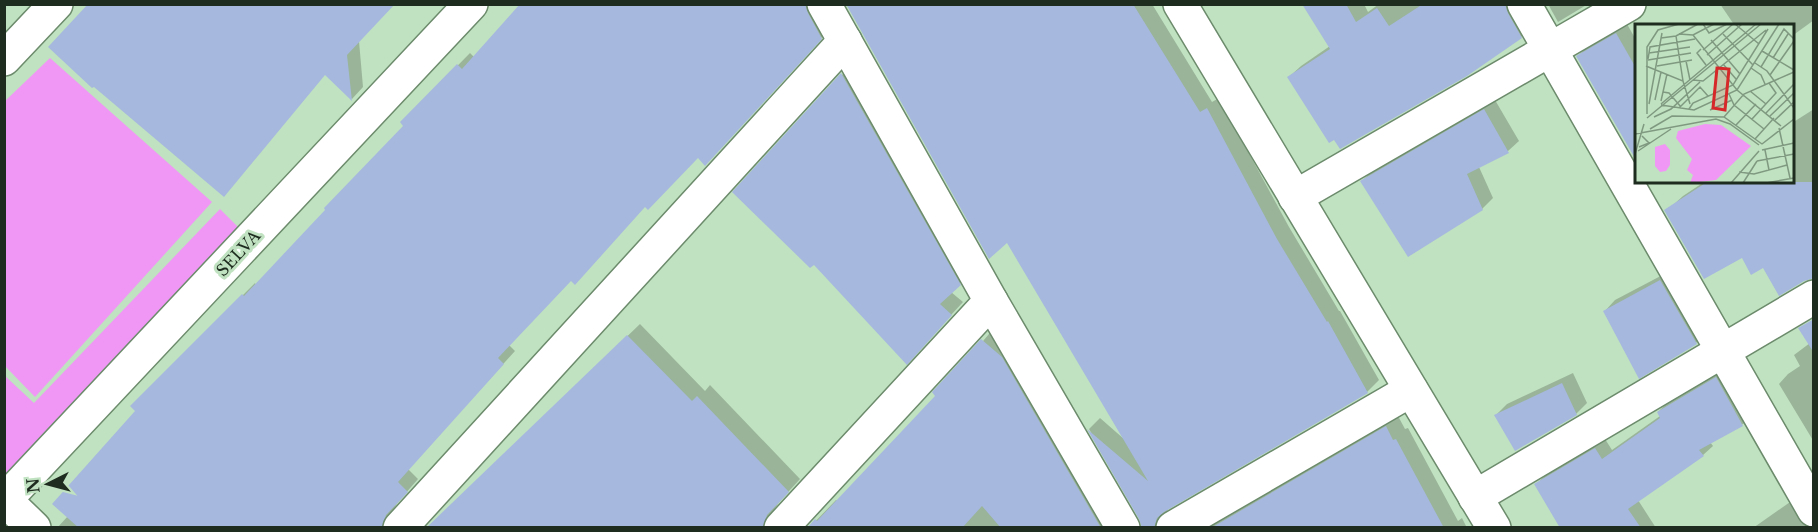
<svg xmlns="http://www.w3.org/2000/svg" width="1818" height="532" font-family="'Libre Baskerville',serif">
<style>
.green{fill:#f097f5}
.shadow{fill:#0003}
.building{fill:#a6b8de}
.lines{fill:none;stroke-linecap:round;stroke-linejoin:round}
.minor-casing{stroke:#6c8b6c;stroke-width:36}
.minor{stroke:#fff;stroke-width:33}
.labels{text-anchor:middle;stroke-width:6;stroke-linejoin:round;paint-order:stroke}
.street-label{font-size:16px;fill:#1e2b1f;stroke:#c0e2c0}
.inset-road{fill:none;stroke:#7f9980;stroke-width:1.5}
.view{fill:#d62828;fill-opacity:0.15;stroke:#d62828;stroke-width:3}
.inset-edge{fill:none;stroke:#1e2b1f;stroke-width:3}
</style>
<rect width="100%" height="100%" fill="#c0e2c0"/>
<!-- green -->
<g class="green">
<polygon points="50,58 212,202 35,397 5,366 4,102"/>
<polygon points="220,209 242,231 5,479 4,375 34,403"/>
</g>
<!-- shadow -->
<g class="shadow">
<polygon points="821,4 833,25 717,152 698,156 645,206 571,280 509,345 515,351 408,469 418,479 398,502 393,510 393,521 398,528 57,528 68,516 137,411 132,406 255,283 256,285 405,126 402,122 470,53 474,57 522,5"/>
<polygon points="848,4 1152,4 1212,102 1219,98 1289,227 1339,311 1340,311 1379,380 1367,392 1168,508 1166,515 1170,528 1143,528 1141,518 1089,429 1100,418 1124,439 1007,241"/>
<polygon points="1304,4 1364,4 1368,12 1379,4 1520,4 1532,26 1521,37 1335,137 1289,77 1301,66 1330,46"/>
<polygon points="1548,4 1588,4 1558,22"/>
<polygon points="1720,4 1814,4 1814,20 1792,36 1792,26 1735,26"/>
<polygon points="1627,24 1636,40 1636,151 1634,153 1578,56 1588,46"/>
<polygon points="359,41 363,87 352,99 326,74 94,85"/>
<polygon points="854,62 972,272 951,292 963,302 918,351 734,192"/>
<polygon points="1495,100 1519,141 1508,151 1479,167 1493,198 1482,209 1362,181 1373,170"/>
<polygon points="1814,109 1814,250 1763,266 1743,256 1672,206 1683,196 1704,182 1792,182 1792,123"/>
<polygon points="1672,270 1707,332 1696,343 1639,376 1605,311 1615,300"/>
<polygon points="640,324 705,391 710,385 800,479 779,502 774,510 775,522 779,528 428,528"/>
<polygon points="994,328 1120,528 809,528 836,500 838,501 937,396"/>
<polygon points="1814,340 1814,442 1779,384 1788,374 1800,366 1794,355"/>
<polygon points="1726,368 1752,415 1743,424 1710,442 1713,446 1703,455 1638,500 1656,528 1562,528 1536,484 1546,475 1605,439 1612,450 1660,416 1658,412 1668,402"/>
<polygon points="1573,373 1587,403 1576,414 1496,415 1507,404"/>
<polygon points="1398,416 1405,429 1408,428 1458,521 1462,518 1467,528 1205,528"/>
<polygon points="1803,493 1814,508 1814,528 1753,528"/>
</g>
<!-- building -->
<g class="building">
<polygon points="88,4 395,4 347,55 352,101 325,75 224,197 94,87 92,88 48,47"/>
<polygon points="520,4 805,4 808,13 822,39 705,166 698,158 648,210 645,207 575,285 571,281 498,358 504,364 398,482 408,492 386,515 382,528 79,528 52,504 135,411 130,406 242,294 244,296 325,210 324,208 403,126 400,122 457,64 462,69"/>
<polygon points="846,4 1133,4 1200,112 1207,108 1277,239 1327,322 1328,321 1368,393 1164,512 1157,518 1154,528 1142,528 1139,519 1087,429 1148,481 1007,243 989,259"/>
<polygon points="1302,4 1346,4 1356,22 1377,8 1389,26 1423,4 1505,4 1508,13 1522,38 1467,76 1340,149 1334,140 1329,143 1287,77 1330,49"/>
<polygon points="1616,33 1636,68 1636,160 1576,56"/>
<polygon points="841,73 961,285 940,304 952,315 907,365 814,265 810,268 732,192"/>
<polygon points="1484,109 1509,153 1467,174 1483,210 1408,257 1360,181"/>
<polygon points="1707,182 1814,182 1814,278 1804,281 1779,296 1763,268 1751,275 1742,258 1704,279 1664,210"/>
<polygon points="1660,280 1697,344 1639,379 1603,311"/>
<polygon points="1814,319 1814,353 1798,328"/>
<polygon points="627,335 692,401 697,396 789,492 767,515 763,528 426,528"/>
<polygon points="981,339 1002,357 1101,528 1001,528 982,506 962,528 807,528 815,519 817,521 935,396 932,392"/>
<polygon points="1716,377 1743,426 1699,450 1704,456 1628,509 1641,528 1560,528 1534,484 1595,448 1602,459 1660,418 1657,412"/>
<polygon points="1562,383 1577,415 1515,451 1494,415"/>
<polygon points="1386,426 1393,440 1396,439 1444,528 1211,528"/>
</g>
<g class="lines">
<defs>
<g id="minor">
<polyline points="824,4 991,301 1123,528"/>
<polyline points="1180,4 1494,528"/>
<polyline points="1524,4 1814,510"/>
<polyline points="4,59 56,4"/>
<polyline points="1295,197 1629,4"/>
<polyline points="1475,497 1814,297"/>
<polyline points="4,499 34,528"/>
<polyline points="4,501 471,4"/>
<polyline points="400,528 845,41"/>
<polyline points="781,528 991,301"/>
<polyline points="1173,528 1411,390"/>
</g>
</defs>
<!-- minor casing -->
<use href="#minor" class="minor-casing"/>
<!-- minor -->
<use href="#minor" class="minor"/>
</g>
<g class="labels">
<!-- street labels -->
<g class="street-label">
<text transform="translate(238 253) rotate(-47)" y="6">SELVA</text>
</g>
</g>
<!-- overview -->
<g transform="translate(1635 24)">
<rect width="159" height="159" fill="#c0e2c0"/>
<path d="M70 100 86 101 116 122 81 156 55 159 58 151 52 146 57 135 41 114 43 107ZM30 120 35 126V141L31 147 25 148 20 142V123Z" fill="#f097f5"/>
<path class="inset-road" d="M68 0 74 9 92 0M100 0 124 20M44 10 58 11 79 0M88 10 118 41M58 11 102 66 146 102M41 12 48 57M26 14 41 12 63 0M76 16 105 50M66 25 62 29 71 41M68 26 98 0M127 27 159 46M14 29 55 23M72 31 107 0M138 34 153 10M13 35 15 23 60 15M13 36 56 29M51 37 55 56M120 39 132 47 159 84M88 40 101 55M11 42 48 57 55 80M22 42 57 36M126 43 149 5 159 15M116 44 126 51 130 60M135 51 159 17M58 56 68 57 131 6M115 67 131 80M28 68 34 69 46 83M94 70 99 81 129 105M20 76 26 48M26 77 32 50M14 80 27 9M26 80 121 0M26 81 59 86 102 66 144 0M44 84 65 63 73 72M54 85 58 79 98 61 133 5M75 86 97 76M131 89 159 60M12 90V23L23 6 44 0M135 92 159 69M19 93 36 85 65 58M89 93 109 70 159 48M12 94 126 0M117 95 141 69 134 59M140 96 159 78M101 101 121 80M144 104 155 154M15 105 37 92 89 93 127 120M0 110 81 95 95 100 124 121M120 115 139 94M127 120 159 95M4 123 14 119 7 112M127 126 159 119M130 126 134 146M3 127 36 105M0 130 9 100M122 137 159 130M104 148 119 150 152 141M96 159 124 127M108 159 122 137M131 159 159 154"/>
<path class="view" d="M82 44 94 45 90 86 78 84Z"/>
<rect width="159" height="159" class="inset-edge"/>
</g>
<!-- border -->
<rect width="1818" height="532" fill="none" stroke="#1e2b1f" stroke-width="12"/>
<!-- north arrow -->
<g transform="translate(48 484) rotate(264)" stroke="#c0e2c0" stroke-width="4.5" paint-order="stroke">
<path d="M0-4.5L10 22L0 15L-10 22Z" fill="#1e2b1f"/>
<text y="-9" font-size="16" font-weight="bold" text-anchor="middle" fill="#1e2b1f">N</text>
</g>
</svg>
